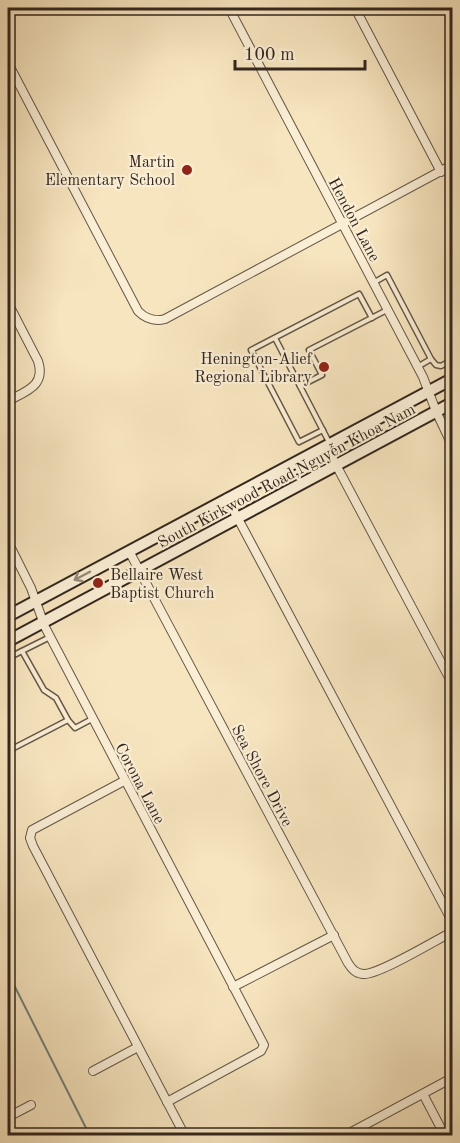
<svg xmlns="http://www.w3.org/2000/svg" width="460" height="1143" font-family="'Old Standard TT',serif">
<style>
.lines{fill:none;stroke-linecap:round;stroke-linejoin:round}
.stream{stroke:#73817a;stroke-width:2}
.service-casing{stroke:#645646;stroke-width:7}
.minor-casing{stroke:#645646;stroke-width:10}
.secondary-casing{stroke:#33261e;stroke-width:14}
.service{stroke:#faeed5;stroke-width:4}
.minor{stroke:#faeed5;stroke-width:8}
.secondary{stroke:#faeed5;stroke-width:10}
.oneway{stroke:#968a7a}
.poi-dot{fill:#8f2418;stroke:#faeed5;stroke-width:2}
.labels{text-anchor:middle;stroke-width:4.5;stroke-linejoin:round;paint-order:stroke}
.poi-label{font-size:16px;fill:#33261e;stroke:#faeed5;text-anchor:end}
.street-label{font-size:16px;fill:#33261e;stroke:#faeed5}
</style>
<rect width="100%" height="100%" fill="#f7e5bf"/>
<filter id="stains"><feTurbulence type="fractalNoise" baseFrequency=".00333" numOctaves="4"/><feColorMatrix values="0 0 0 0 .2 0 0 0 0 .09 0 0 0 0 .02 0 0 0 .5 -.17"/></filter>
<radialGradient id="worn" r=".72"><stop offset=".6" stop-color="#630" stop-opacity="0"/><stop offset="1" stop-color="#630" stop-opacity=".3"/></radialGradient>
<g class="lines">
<!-- stream -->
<polyline class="stream" points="8,973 90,1136"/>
<defs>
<g id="service">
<polyline points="373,283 387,275 431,359 436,365 441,366 452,360"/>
<polyline points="275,338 330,444"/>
<polyline points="419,366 431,359"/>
<polyline points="300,386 322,375 309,350 387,310"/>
<polyline points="323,430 299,442 251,350 359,294 372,318"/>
<polyline points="8,658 50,637"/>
<polyline points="68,720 75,728 92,719"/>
<polyline points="8,751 68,720 56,698 44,690 22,651"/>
</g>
<g id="minor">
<polyline points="229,8 423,377 436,411 452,445"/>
<polyline points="355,8 441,172"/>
<path d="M8 63 138 311C146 319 154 322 165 319L452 165"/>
<path d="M8 303 38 361C46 386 26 391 8 401"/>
<polyline points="326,446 452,683"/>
<polyline points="227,498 452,921"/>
<polyline points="8,542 31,588 45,627 264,1045 261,1051 167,1102"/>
<path d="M129 551 348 963C352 969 355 973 363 974 377 976 436 940 452 932"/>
<polyline points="124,781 32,830 30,838 33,846 185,1136"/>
<polyline points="233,987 334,935"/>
<polyline points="93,1071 138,1047"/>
<polyline points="423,1094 445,1136"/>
<polyline points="8,1117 31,1105"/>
<polyline points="344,1136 452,1078"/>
</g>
<g id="secondary">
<polyline points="8,616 452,379"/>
<polyline points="8,641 452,403"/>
</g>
</defs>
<!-- service casing -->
<use href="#service" class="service-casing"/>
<!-- minor casing -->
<use href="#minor" class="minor-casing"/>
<!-- secondary casing -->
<use href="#secondary" class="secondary-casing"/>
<!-- service -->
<use href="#service" class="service"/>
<!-- minor -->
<use href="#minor" class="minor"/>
<!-- secondary -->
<use href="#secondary" class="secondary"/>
</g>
<!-- one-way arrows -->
<defs><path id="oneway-shaft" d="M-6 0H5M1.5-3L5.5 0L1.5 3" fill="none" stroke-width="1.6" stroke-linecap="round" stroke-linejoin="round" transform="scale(1.5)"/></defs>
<use class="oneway" href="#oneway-shaft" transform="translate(82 576) rotate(152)"/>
<!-- markers -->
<g class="poi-dot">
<circle cx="187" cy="170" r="6"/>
<circle cx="324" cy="367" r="6"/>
<circle cx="98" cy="583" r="6"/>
</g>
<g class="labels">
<!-- poi labels -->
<g class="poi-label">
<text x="175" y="167">Martin<tspan x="175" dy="18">Elementary School</tspan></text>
<text x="312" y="364">Henington-Alief<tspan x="312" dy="18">Regional Library</tspan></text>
<text x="110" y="580" text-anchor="start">Bellaire West<tspan x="110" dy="18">Baptist Church</tspan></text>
</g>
<!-- street labels -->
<g class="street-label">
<text transform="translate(355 219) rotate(62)" y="6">Hendon Lane</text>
<text transform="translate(286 475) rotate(-28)" y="6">South Kirkwood Road;Nguyễn Khoa Nam</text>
<text transform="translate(263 775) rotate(62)" y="6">Sea Shore Drive</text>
<text transform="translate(141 783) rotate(62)" y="6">Corona Lane</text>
</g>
</g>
<!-- margin -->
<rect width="460" height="1143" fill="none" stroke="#f7e5bf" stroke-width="30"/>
<rect x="9" y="9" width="442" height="1125" fill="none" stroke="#33261e" stroke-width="3"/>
<rect x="15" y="15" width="430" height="1113" fill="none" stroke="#33261e" stroke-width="1.5"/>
<!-- scale -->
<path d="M235 60v9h130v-9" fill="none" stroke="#33261e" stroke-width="3"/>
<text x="244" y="60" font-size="18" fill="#33261e" stroke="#faeed5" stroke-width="4.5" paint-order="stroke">100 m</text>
<rect width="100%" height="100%" filter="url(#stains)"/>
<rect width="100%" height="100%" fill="url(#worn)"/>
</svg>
